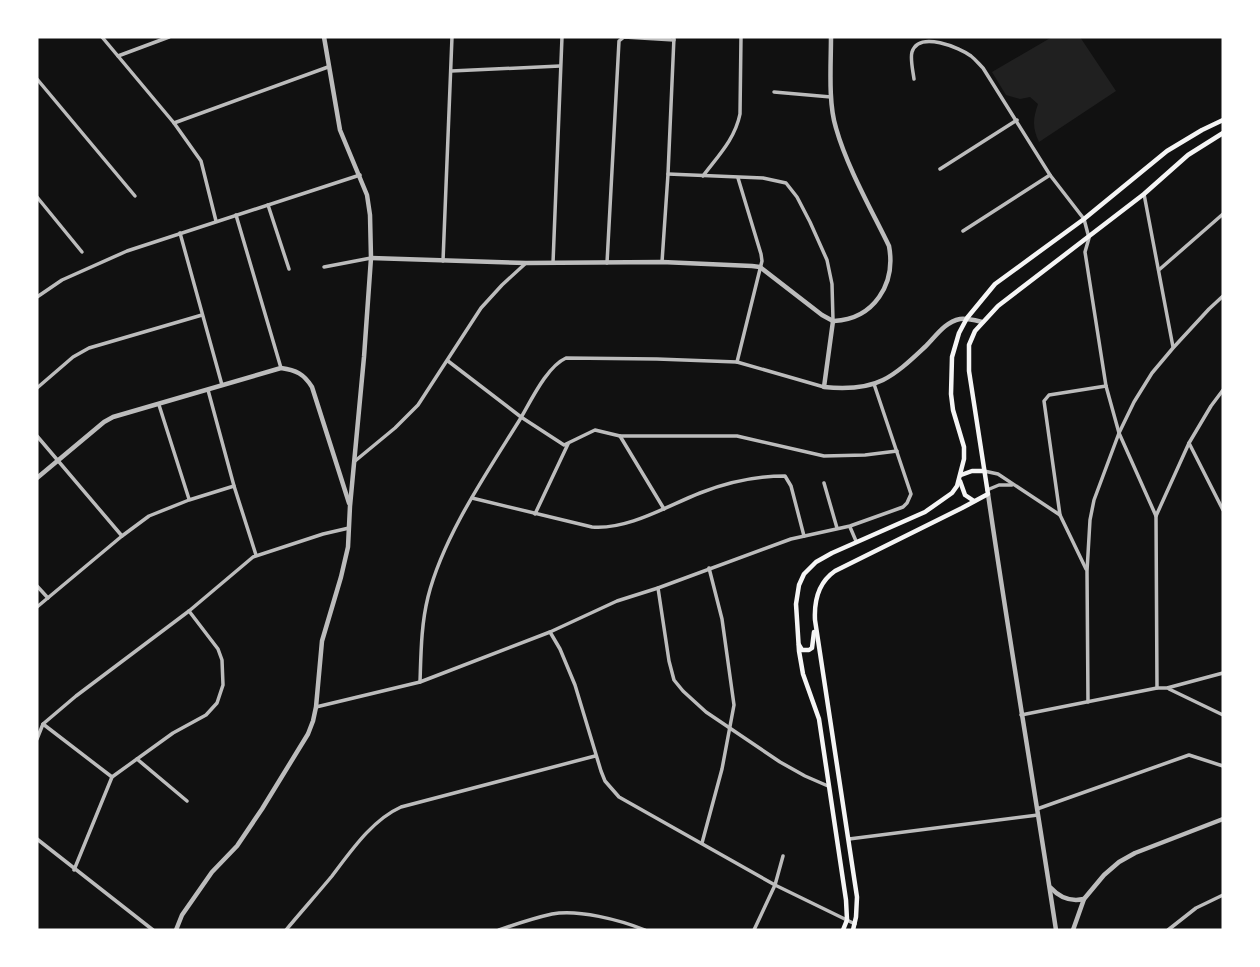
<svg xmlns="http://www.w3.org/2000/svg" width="1260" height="967" font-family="Lato,sans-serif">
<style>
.green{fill:#202020}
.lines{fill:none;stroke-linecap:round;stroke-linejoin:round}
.minor{stroke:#bcbcbc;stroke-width:3.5}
.tertiary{stroke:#bcbcbc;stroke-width:4.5}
.secondary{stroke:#f5f5f5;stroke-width:4.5}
</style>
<rect width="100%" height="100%" fill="#111"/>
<!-- green -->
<path class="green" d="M1052 37H1080L1116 91 1039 142C1032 127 1033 119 1038 104L1030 97 1020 99 1006 95 992 72Z"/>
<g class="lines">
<!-- minor -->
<g class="minor">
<polyline points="102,37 174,123 201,161 216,221"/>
<polyline points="118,56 169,37"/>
<polyline points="451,71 560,66"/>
<polyline points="37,79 135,196"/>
<path d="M914 79C913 71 910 59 912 52 919 30 960 48 971 56 976 60 979 64 983 68L1050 175 1084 219 1089 238 1085 252 1106 386 1119 433 1156 516"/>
<polyline points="774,92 831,97"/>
<polyline points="174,123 328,67"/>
<polyline points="940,169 1017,120"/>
<polyline points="668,174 763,178 786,183 797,197 810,222 827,260 832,284 833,320"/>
<path d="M703 176C718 156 735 139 740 114L741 37"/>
<polyline points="1144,194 1173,347"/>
<polyline points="37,197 82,252"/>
<polyline points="268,205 289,269"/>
<polyline points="236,215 281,368"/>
<polyline points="963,231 1050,175"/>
<polyline points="180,233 222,385"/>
<polyline points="443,261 452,37"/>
<polyline points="662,262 668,174 674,37"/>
<polyline points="553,263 562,37"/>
<polyline points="607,263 619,41 624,37 674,40"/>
<polyline points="324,267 371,258"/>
<polyline points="1160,269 1223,214"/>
<polyline points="37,297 62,280 127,251 360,175"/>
<polyline points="448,361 521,417 564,445 595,430 620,436 737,436 824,456 865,455 897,451"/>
<polyline points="737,362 762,261 761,254 738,178"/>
<polyline points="37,388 73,357 89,348 202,315"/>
<polyline points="208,390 234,486 256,555"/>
<polyline points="159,405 189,499"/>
<polyline points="37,436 122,536"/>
<polyline points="620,436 664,509"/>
<polyline points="1189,443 1223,510"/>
<polyline points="355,461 395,428 418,405 481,308 502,285 526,263"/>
<polyline points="984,471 998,474 1060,515 1086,569"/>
<polyline points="824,483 837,528"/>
<polyline points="987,490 999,485 1012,485"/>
<path d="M472 498 592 527C628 530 667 506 700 493 728 482 756 476 785 476L791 486 804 536"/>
<polyline points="535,514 568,444"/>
<polyline points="1060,515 1044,401 1049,395 1106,386"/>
<polyline points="850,527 856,541"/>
<polyline points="37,586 48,598"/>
<polyline points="658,588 669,661 674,680 683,691 706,712 780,762 805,776 828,786"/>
<polyline points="37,607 122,536 149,516 189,500 234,486"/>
<polyline points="550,632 560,649 575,685 601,771 605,781 619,797 775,885 855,924"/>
<path d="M420 682C421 654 421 625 428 597 443 537 486 474 519 421 530 403 546 367 566 358L657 359 737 362 824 387"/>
<polyline points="1157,688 1156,516 1189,443 1211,406 1223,390"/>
<polyline points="1169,689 1223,715"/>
<polyline points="1088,702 1087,571 1090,520 1094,500 1119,433 1134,402 1152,373 1173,348 1209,309 1223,296"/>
<polyline points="316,707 420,682 550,632 617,601 658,588 791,539 850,526 903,507 907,503 911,494 874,384"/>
<polyline points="1021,715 1157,688 1167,688 1223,673"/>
<polyline points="43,724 112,777"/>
<polyline points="37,739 43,724 76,696 189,611 253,557 323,534 349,528"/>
<polyline points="137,759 187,801"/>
<polyline points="1037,809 1189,755 1223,766"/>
<polyline points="37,839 153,930"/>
<polyline points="849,839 1038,815"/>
<polyline points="702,843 722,769 734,705 722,619 709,568"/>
<polyline points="74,870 112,777 173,733 206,715 217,703 223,685 222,660 218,649 189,611"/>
<path d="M286 930C301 912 317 894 332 876 351 851 372 820 401 807L595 756"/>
<path d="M499 930C516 924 534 918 552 914 578 909 620 920 645 930"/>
<polyline points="754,930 775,885 783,856"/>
<polyline points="1168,930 1196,908 1223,895"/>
</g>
<!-- tertiary -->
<g class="tertiary">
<path d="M831 37C831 64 828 103 836 128 847 167 871 209 889 246 896 284 874 319 834 321"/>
<polyline points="371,258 526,263 662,262 752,266 760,267 822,315 833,321"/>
<path d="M833 321 824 387C844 389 865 389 883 380 899 372 913 358 926 346 936 336 945 322 960 319 967 318 974 320 982 322"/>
<path d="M37 478 104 422 113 417 281 368C296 370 304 374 312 387L349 503"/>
<path d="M988 494C1009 639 1034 785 1056 930"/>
<path d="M1051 888C1060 898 1070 902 1084 899"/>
<polyline points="176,930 182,915 212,872 237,846 262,809 308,734 313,721 316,707 322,641 341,577 348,547 350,506 364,357 371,258 370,215 367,195 340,130 324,37"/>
<polyline points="1073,930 1084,899 1104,875 1119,862 1135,853 1223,819"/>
</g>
<!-- secondary -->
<g class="secondary">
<polyline points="961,475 972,471 984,471"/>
<polyline points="960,481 965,495 974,501"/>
<polyline points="799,645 802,650 809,650 812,648 814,632"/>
<polyline points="843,930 847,920 846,900 819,719 803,674 799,651 796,604 799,585 804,574 816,562 832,553 925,512 952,493 957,486 964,459 964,447 953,410 951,394 952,357 959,333 967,318 995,284 1084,219 1167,151 1202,130 1223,120"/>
<path d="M853 930 856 917 857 897 815 620C814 601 819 582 835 571L962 508 988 494 969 371V345L975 331 998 306 1144 194 1188 155 1223 133"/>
</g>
</g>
<!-- border -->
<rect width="1260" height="967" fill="none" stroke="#ffffff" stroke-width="77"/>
</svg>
